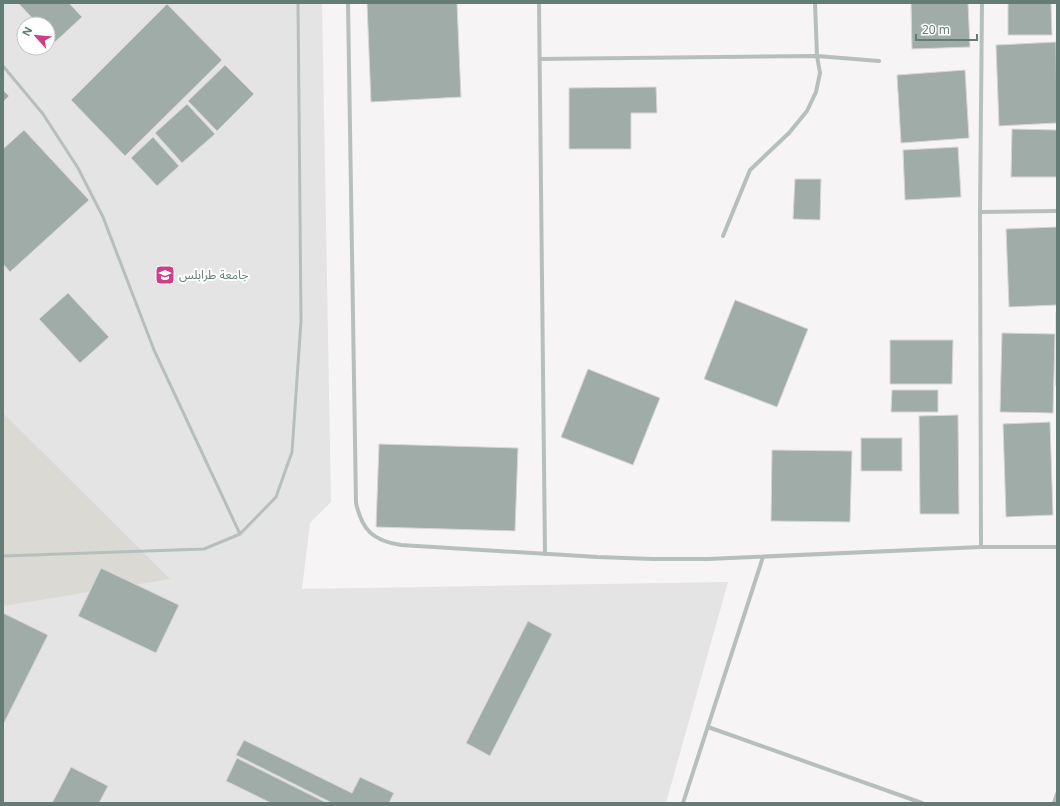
<svg xmlns="http://www.w3.org/2000/svg" width="1060" height="806" font-family="'Noto Sans','Noto Sans Arabic',sans-serif">
<style>
.built{fill:#e4e4e4;fill-rule:evenodd}
.green{fill:#dad9d3}
.building{fill:#9faca8;stroke:#d8d6d6}
.lines{fill:none;stroke-linecap:round;stroke-linejoin:round}
.lane{stroke:#b7bfbd;stroke-width:3}
.street{stroke:#b7bfbd;stroke-width:4}
.labels{text-anchor:middle;stroke-width:4;stroke-linejoin:round;paint-order:stroke}
.poi-label{font-size:12px;fill:#657b75;stroke:#fff;text-anchor:start}
</style>
<rect width="100%" height="100%" fill="#f6f4f4"/>
<!-- built -->
<path class="built" d="M3 3H322L331 502 310 523 302 589 728 582 666 803H3ZM24 24H48V48H24Z"/>
<!-- green -->
<polygon class="green" points="3,413 170,579 3,606"/>
<!-- building -->
<g class="building">
<polygon points="18,3 69,3 82,17 55,42 48,35 48,24 38,24"/>
<polygon points="367,3 457,3 461,97 371,102"/>
<polygon points="911,3 968,3 970,47 912,49"/>
<polygon points="1008,3 1051,3 1052,35 1008,35"/>
<polygon points="167,4 222,60 125,156 71,100"/>
<polygon points="1056,42 1057,123 999,126 996,45"/>
<polygon points="225,65 254,94 217,131 188,101"/>
<polygon points="965,70 969,138 901,143 897,75"/>
<polygon points="656,87 657,113 631,113 631,149 569,149 569,88"/>
<polygon points="3,90 9,96 3,102"/>
<polygon points="187,104 215,134 182,163 155,133"/>
<polygon points="1012,129 1057,130 1057,177 1011,177"/>
<polygon points="24,130 89,200 10,272 3,264 3,149"/>
<polygon points="153,137 179,166 157,186 131,158"/>
<polygon points="958,147 961,197 905,200 903,150"/>
<polygon points="795,179 821,179 820,220 793,219"/>
<polygon points="1057,227 1057,305 1009,307 1006,229"/>
<polygon points="68,293 109,337 80,363 39,319"/>
<polygon points="735,300 808,329 777,407 704,379"/>
<polygon points="1056,312 1057,312 1056,386"/>
<polygon points="1002,333 1055,334 1053,413 1000,412"/>
<polygon points="890,340 953,340 952,384 890,384"/>
<polygon points="588,369 660,398 633,465 561,437"/>
<polygon points="892,390 938,390 938,412 891,412"/>
<polygon points="958,415 959,514 920,514 919,416"/>
<polygon points="1050,422 1053,515 1006,517 1003,424"/>
<rect x="861" y="438" width="41" height="33"/>
<polygon points="379,444 518,448 515,531 376,527"/>
<polygon points="772,450 852,451 850,522 771,521"/>
<polygon points="101,568 179,605 156,653 78,616"/>
<polygon points="3,613 48,635 3,725"/>
<polygon points="528,621 552,634 490,756 466,743"/>
<polygon points="244,740 352,793 360,777 394,793 389,803 332,803 236,755"/>
<polygon points="237,758 327,803 271,803 226,781"/>
<polygon points="71,767 108,786 99,803 52,803"/>
</g>
<g class="lines">
<!-- lane -->
<g class="lane">
<polyline points="3,66 43,114 78,168 103,217 154,350 240,534"/>
<polyline points="3,556 204,549 240,534 276,497 292,452 301,321 298,3"/>
</g>
<!-- street -->
<g class="street">
<path d="M348 3 356 503C362 530 373 541 401 545L598 557 653 559H708L981 547H1057"/>
<polyline points="539,3 545,554"/>
<polyline points="540,59 817,56 879,61"/>
<polyline points="980,212 1057,211"/>
<polyline points="723,236 750,170 789,133 807,111 816,92 820,73 817,56 815,3"/>
<polyline points="981,547 980,212 982,3"/>
<polyline points="708,727 922,803"/>
<polyline points="683,803 763,557"/>
<polyline points="1054,803 1057,794"/>
</g>
</g>
<!-- icons -->
<defs>
<symbol id="university-square" viewBox="-11 -11 22 22"><rect x="-9" y="-9" width="18" height="18" rx="4" fill="#cc3e87" stroke="#fff"/><path d="M0-5L7-2L0 1L-7-2ZM-4 1L0 2.5L4 1V4Q0 6-4 4Z" fill="#fff"/></symbol>
</defs>
<g fill-rule="evenodd">
<use href="#university-square" x="154" y="264" width="22" height="22"/>
</g>
<g class="labels">
<!-- poi labels -->
<g class="poi-label">
<text x="179" y="279">جامعة طرابلس</text>
</g>
</g>
<!-- border -->
<rect width="1060" height="806" fill="none" stroke="#657b75" stroke-width="8"/>
<!-- north arrow -->
<g transform="translate(36 36) rotate(297)"><circle r="19" fill="#ffffff" stroke="#c1cac8"/>
<path d="M0-3L7 15L0 10L-7 15Z" fill="#cc3e87"/>
<text y="-6" font-size="11" font-weight="bold" text-anchor="middle" fill="#657b75">N</text>
</g>
<!-- scale -->
<path d="M916 34v6h61v-6" fill="none" stroke="#657b75" stroke-width="2"/>
<text x="922" y="34" font-size="12" fill="#657b75" stroke="#ffffff" stroke-width="3" paint-order="stroke">20 m</text>
</svg>
